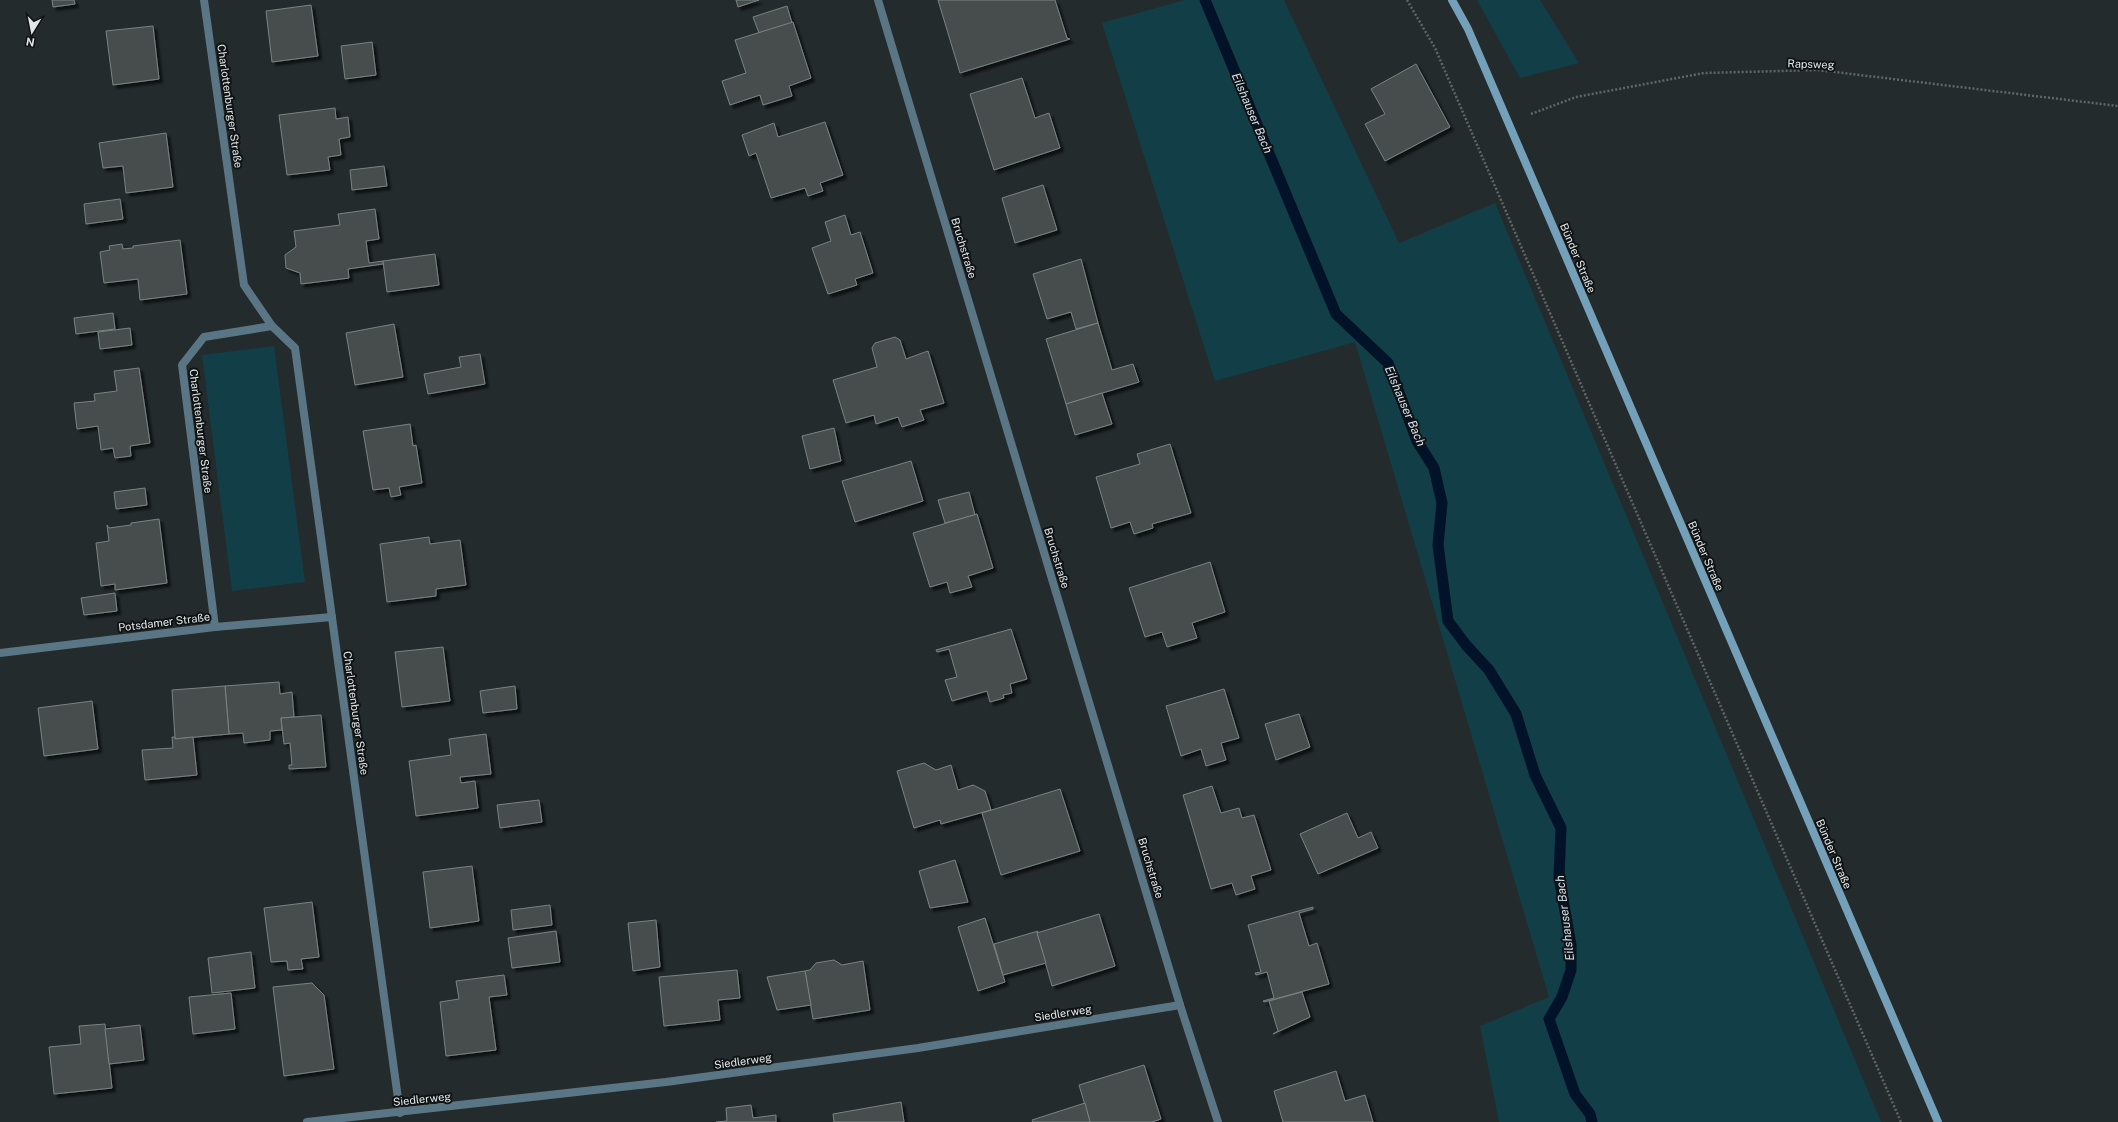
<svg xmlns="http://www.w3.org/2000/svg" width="2118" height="1122" font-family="'Public Sans',sans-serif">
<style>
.green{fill:#123f47}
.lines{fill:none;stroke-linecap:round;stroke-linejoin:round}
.stream{stroke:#011229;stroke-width:11}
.building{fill:#464e4d;stroke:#798382;filter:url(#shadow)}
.path{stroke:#606668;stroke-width:2.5;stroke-dasharray:2 2;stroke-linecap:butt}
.minor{stroke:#5a7685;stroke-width:8}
.secondary{stroke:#74a1b9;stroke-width:8}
.labels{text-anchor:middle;stroke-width:4;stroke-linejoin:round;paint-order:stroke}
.street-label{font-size:11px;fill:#e1e6e7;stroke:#101314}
.water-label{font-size:12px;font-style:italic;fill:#d5e1f0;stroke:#101314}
</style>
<defs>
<filter id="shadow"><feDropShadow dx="3.5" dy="3.5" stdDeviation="1" flood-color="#0009"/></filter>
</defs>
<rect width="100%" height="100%" fill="#242b2d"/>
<!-- green -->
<g class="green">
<polygon points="1185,0 1284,0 1399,243 1495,203 1881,1122 1499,1122 1480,1026 1549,997 1355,342 1215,381 1102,23"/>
<polygon points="1477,0 1540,0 1579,63 1520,78"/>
<polygon points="274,346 305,582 232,591 202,355"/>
</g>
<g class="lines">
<!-- stream -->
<polyline class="stream" points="1205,0 1336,314 1388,363 1417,441 1434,468 1442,503 1438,545 1448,621 1466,645 1489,670 1516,714 1535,775 1561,828 1559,877 1571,945 1571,970 1562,997 1549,1019 1575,1094 1590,1114 1592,1122"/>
</g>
<!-- building -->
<g class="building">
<polygon points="52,0 74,0 75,4 53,7"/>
<polygon points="736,0 759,0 738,7"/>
<polygon points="938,0 1055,0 1067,38 1070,39 960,73"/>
<polygon points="311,5 318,56 272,62 266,11"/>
<polygon points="787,6 792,23 759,33 753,17"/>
<polygon points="793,22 811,78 789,86 792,96 776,101 763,105 760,95 730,105 722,81 746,73 735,40"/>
<polygon points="153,26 159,79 113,85 106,31"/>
<polygon points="372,42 376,75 345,79 341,46"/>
<polygon points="1416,64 1450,127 1385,161 1365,124 1385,114 1371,89"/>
<polygon points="1022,78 1035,118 1049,113 1060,148 994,170 970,94"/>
<polygon points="335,108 336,119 348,117 350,137 339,139 341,155 328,157 330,170 287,175 279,115"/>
<polygon points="825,122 843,175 820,183 823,191 808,196 805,188 771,198 756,153 749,156 742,135 774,123 778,137"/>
<polygon points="166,133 173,187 126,193 123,166 103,168 99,143"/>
<polygon points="384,166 387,186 352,190 350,170"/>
<polygon points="1043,185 1057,230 1015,243 1002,198"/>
<polygon points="120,199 123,219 86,224 84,204"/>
<polygon points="375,209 379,239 366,241 369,263 383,261 383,264 348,269 349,278 301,284 300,273 286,268 285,255 296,247 294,231 340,225 338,214"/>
<polygon points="845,215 851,235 860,232 873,273 855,279 857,285 828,294 812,248 831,241 825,222"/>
<polygon points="180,240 187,294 140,300 138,279 104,283 100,252 110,250 109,246 122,244 123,249 133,248 133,246"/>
<polygon points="435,254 439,285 387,292 383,261"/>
<polygon points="1081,259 1098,323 1076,329 1071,312 1047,319 1033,274"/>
<polygon points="113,313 115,329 76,334 74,318"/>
<polygon points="1098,323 1112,370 1133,364 1139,382 1066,404 1046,339"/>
<polygon points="394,324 403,377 355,385 346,333"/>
<polygon points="130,328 132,345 100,349 98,332"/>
<polygon points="895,337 900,340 906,359 928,351 944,403 920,410 924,420 902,427 898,417 876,424 874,415 846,423 833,380 877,367 872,348 875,343"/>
<polygon points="480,354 485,384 428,394 424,374 461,367 459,357"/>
<polygon points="139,368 150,443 130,446 131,456 115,458 113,448 101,450 98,426 77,429 74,403 95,401 94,394 117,391 114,371"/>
<polygon points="1102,393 1112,424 1075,435 1066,404"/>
<polygon points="410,424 413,446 416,445 422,483 399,487 401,495 391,497 389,488 373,490 363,431"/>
<polygon points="834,428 841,461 810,469 802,436"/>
<polygon points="1170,444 1191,513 1152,524 1153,528 1134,534 1130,522 1111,528 1096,477 1140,464 1137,454"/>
<polygon points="911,461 923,501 855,522 842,481"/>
<polygon points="145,488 147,505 116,509 114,492"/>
<polygon points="969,492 975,515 945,523 938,500"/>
<polygon points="977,514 993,568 968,576 972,587 950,593 947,582 930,587 913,533"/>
<polygon points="159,519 167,583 115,590 115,584 101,586 96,543 109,541 107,525 109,528 131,525 131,523"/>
<polygon points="429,537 430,544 460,540 466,585 436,589 436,596 387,602 380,544"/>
<polygon points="1210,562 1225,612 1192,623 1197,638 1167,647 1162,632 1145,637 1129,588"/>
<polygon points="115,593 117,611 84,615 81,598"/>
<polygon points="1011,629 1027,679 1010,684 1012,693 1003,695 1004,698 990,702 987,691 952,701 945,680 957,677 949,649 937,652 936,650"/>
<polygon points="443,647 450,701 402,707 395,652"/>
<polygon points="279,682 280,694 292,692 294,717 281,718 282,730 270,731 270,740 244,743 243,733 229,734 225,686"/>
<polygon points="225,686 229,734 175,739 172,690"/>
<polygon points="515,686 517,709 483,713 480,691"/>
<polygon points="1224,689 1239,738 1221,743 1226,760 1206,766 1201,749 1181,756 1166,706"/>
<polygon points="92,701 98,749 44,756 38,708"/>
<polygon points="1299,714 1310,747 1276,760 1265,724"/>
<polygon points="321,715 326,767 289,769 289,765 292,765 290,743 284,744 281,718"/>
<polygon points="486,734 491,774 460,777 461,783 475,781 478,808 416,816 409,761 451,755 449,739"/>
<polygon points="172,737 175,737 175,739 193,737 197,775 145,780 142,750 173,748"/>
<polygon points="924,763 936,770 951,765 958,790 973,785 985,791 991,810 941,824 940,820 914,828 897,771"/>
<polygon points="1212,786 1221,813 1239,808 1242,818 1254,815 1271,870 1251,876 1255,889 1236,895 1232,883 1211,889 1183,795"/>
<polygon points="1060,789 1080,851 1001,875 982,813"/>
<polygon points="539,800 542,822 500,828 497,805"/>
<polygon points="1347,813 1358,838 1371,832 1378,848 1318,874 1300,834"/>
<polygon points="955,860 968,902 930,908 919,871"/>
<polygon points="472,866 479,921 430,928 423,872"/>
<polygon points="312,902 319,957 301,959 303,969 288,970 287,961 271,962 264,908"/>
<polygon points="550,905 552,925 513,930 511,910"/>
<polygon points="1313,907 1313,909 1299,913 1309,946 1317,943 1329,984 1264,1002 1263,1001 1274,998 1267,972 1256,975 1255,973 1261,972 1248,925"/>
<polygon points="1099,914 1115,966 1052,986 1037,933"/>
<polygon points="985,918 1005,982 978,991 958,927"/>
<polygon points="656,920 660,967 633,971 628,923"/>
<polygon points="556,931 560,962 512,968 508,938"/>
<polygon points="1038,931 1037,933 1046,963 1003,975 994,944"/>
<polygon points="251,952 255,988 212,993 208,958"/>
<polygon points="834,960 842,965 863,961 870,1010 813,1019 805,971 810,970 816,963"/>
<polygon points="737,970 740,998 718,1000 720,1020 664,1026 659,977"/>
<polygon points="805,971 811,1005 777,1010 767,977"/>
<polygon points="504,975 507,995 489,997 496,1050 446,1056 440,1002 459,999 456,981"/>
<polygon points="312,983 324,995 334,1069 284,1076 273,987"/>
<polygon points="1302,992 1310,1017 1273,1034 1278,1031 1269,1001"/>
<polygon points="231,993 235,1029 193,1034 189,997"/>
<polygon points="105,1024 112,1088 54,1094 49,1047 81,1044 79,1026"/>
<polygon points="140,1025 144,1060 109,1064 105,1029"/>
<polygon points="1144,1065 1161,1119 1152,1122 1090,1122 1079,1085"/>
<polygon points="1336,1071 1345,1101 1365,1095 1373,1122 1283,1122 1274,1091"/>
<polygon points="901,1102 904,1122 834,1122 833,1114"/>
<polygon points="1085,1103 1090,1122 1033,1122 1032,1120"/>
<polygon points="751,1105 753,1118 776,1115 776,1122 716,1122 727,1121 726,1108"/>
</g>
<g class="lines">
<!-- path -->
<g class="path">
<polyline points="1407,0 1435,48 1901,1122"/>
<polyline points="1531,114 1576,97 1704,73 1818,70 2118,106"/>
</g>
<!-- minor -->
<g class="minor">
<polyline points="204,0 244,285 272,326 295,348 400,1113"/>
<polyline points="878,0 1180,1005 1218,1122"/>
<polyline points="215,627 182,365 204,337 272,326"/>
<polyline points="0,653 215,627 332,617"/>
<polyline points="307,1122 666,1082 918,1048 1180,1005"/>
</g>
<!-- secondary -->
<polyline class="secondary" points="1452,0 1468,29 1938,1122"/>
</g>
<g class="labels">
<!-- street labels -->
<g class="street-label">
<text transform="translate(1811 64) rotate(2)" y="4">Rapsweg</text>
<text transform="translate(230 106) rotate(82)" y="4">Charlottenburger Straße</text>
<text transform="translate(964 248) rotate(73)" y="4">Bruchstraße</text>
<text transform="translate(1578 258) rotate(67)" y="4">Bünder Straße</text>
<text transform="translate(201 431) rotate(83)" y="4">Charlottenburger Straße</text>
<text transform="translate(1706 556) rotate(67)" y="4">Bünder Straße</text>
<text transform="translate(1057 558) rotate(73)" y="4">Bruchstraße</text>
<text transform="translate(164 622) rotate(-7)" y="4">Potsdamer Straße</text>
<text transform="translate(356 713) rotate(82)" y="4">Charlottenburger Straße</text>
<text transform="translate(1834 854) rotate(67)" y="4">Bünder Straße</text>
<text transform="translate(1151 868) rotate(73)" y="4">Bruchstraße</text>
<text transform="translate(1063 1013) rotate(-9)" y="4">Siedlerweg</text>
<text transform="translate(743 1061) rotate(-8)" y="4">Siedlerweg</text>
<text transform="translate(422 1099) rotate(-6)" y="4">Siedlerweg</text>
</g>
<!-- water labels -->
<g class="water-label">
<text transform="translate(1252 113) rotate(67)" y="4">Eilshauser Bach</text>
<text transform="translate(1405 406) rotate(67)" y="4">Eilshauser Bach</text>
<text transform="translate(1565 918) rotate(-97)" y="4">Eilshauser Bach</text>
</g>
</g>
<!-- north arrow -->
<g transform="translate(32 32) rotate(190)" stroke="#101314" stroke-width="3" paint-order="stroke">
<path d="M0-3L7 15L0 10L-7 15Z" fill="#e1e6e7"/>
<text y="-6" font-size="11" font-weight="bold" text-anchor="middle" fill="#e1e6e7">N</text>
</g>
</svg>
